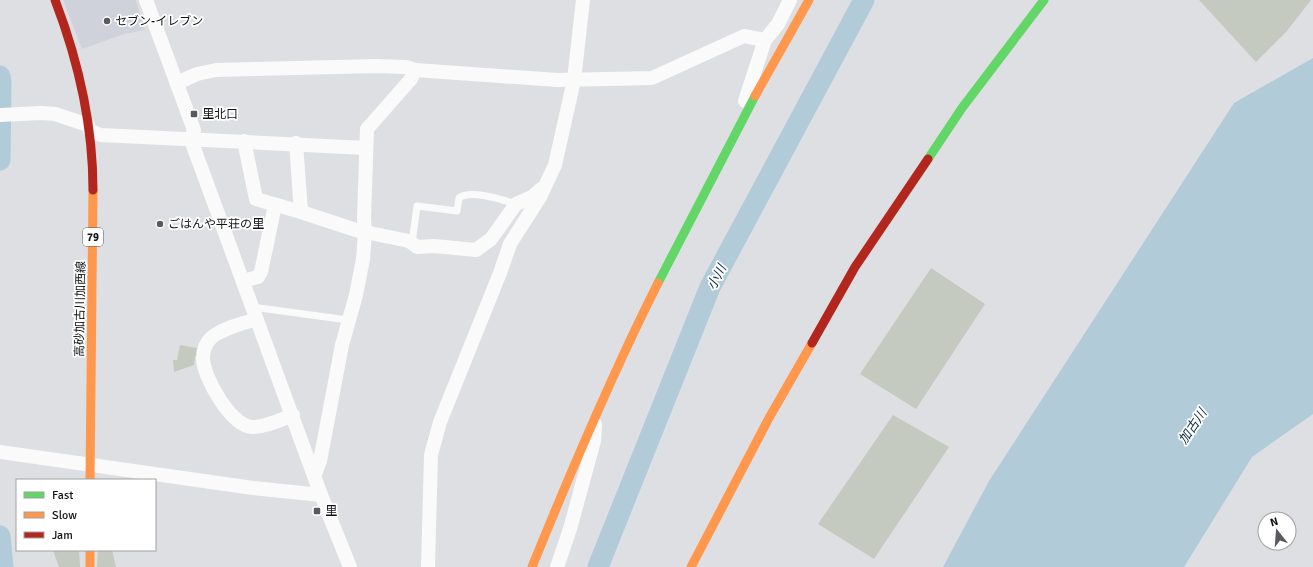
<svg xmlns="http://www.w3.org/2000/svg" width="1313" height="567" font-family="Signika,'Noto Sans JP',sans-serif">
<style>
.built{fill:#cfd2da}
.green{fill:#c4cabf}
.water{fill:#b1cbd9}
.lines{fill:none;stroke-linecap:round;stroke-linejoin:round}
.river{stroke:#b1cbd9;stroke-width:21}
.lane{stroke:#fafafb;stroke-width:7}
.street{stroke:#fafafb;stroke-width:14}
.fast{stroke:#63d668;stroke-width:9}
.slow{stroke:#ff974d;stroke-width:9}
.jam{stroke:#b3261e;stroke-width:9}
.poi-dot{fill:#595a5d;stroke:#fff;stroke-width:1.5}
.labels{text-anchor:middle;stroke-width:3.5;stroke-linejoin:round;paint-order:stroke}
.shield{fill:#fff;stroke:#595a5b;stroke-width:1}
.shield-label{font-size:11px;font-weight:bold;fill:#121315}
.poi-label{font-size:12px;fill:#121315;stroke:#fff;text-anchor:start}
.street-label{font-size:12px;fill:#121315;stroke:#fff}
.water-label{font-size:13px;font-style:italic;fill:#0b2d3b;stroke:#fff}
</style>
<rect width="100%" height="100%" fill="#dedfe2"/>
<!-- built -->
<polygon class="built" points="63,0 136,0 145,30 124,34 82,49"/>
<!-- green -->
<g class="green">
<polygon points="1199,0 1311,0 1286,32 1256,62"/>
<polygon points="931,268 985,304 916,409 860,374"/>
<polygon points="180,345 201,349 199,357 195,356 194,365 174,372 173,360 177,360"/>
<polygon points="893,415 949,447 874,559 818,524"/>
<polygon points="53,550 79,550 80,567 59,567"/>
<polygon points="98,550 112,550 116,567 97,567"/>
</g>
<!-- water -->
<polygon class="water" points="1313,58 1313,414 1252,457 1184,567 943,567 989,481 1234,103"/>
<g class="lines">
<!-- river -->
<g class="river">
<polyline points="0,76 1,82 0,160"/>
<polyline points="0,536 3,567"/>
<polyline points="598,567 710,287 864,0"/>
</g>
<!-- lane -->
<g class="lane">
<path d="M412 243 417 206 457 211 459 198C470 189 503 200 516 204"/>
<polyline points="252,307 348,320"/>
</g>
<!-- street -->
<g class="street">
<polyline points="146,0 194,130 191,140 321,495 350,567"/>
<polyline points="177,83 197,74 216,70 376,66 406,67 415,70 558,80 652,78 744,36 765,40"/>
<polyline points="745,101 765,40 778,24 790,0"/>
<polyline points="0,115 41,113 55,114 88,125"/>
<polyline points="90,131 101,135 366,148"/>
<polyline points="244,141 256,199 301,212 296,143"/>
<polyline points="301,212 365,233 370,233 409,241 417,247 434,246 476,250 491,239 516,204 532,197 541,189"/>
<polyline points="243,281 258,277 261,272 275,205"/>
<path d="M256 319C242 324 222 328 211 338 206 343 203 351 203 358 203 377 231 426 252 427 266 427 280 420 293 415"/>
<polyline points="0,452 253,488 321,495"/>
<polyline points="315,474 320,461 342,345 356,295 363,259 365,233 364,218 367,129 411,79 415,70"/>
<polyline points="428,567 431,455 440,422 500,273 510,244 540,197 555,165 574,80 583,0"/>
<polyline points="557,567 570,529 594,441 595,424"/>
</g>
<!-- fast -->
<g class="fast">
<polyline points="928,159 962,108 1044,0"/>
<polyline points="658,283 755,96"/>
</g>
<!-- slow -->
<g class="slow">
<polyline points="755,96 809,0"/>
<polyline points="90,480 93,190"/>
<polyline points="90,550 90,567"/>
<path d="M532 567C571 471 611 376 658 283"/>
<polyline points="691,567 769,418 812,343"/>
</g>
<!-- jam -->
<g class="jam">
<path d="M55 0C78 60 93 125 93 190"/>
<polyline points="812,343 855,267 928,159"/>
</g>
</g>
<!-- markers -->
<g class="poi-dot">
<circle cx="107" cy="21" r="4"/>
<rect x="190" y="110" width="8" height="8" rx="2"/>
<circle cx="160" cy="224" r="4"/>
<rect x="313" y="507" width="8" height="8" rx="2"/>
</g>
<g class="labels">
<!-- shield labels -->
<rect class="shield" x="83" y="228" width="20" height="18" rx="3"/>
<g class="shield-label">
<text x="93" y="241">79</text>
</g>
<!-- poi labels -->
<g class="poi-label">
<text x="115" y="25">セブン-イレブン</text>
<text x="202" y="118">里北口</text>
<text x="168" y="228">ごはんや平荘の里</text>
<text x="325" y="515">里</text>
</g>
<!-- street labels -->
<g class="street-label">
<text transform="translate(80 309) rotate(-89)" y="4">高砂加古川加西線</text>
</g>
<!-- water labels -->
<g class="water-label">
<text transform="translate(716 277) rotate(-63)" y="5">小川</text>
<text transform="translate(1192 426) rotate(-56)" y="5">加古川</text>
</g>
</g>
<!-- legend -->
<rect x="16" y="479" width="140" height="72" fill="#ffffff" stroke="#a0a1a1"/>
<rect x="24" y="492" width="20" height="6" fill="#63d668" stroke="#a0a1a1"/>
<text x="52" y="499" font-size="12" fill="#121315">Fast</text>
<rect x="24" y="512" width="20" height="6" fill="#ff974d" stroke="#a0a1a1"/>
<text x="52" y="519" font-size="12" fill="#121315">Slow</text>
<rect x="24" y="532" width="20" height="6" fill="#b3261e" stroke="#a0a1a1"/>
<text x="52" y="539" font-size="12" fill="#121315">Jam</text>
<!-- north arrow -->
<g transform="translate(1277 531) rotate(343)"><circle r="19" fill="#ffffff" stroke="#a0a1a1"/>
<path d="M0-3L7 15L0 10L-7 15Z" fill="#595a5d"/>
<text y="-6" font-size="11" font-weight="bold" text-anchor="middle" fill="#121315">N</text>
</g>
</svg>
